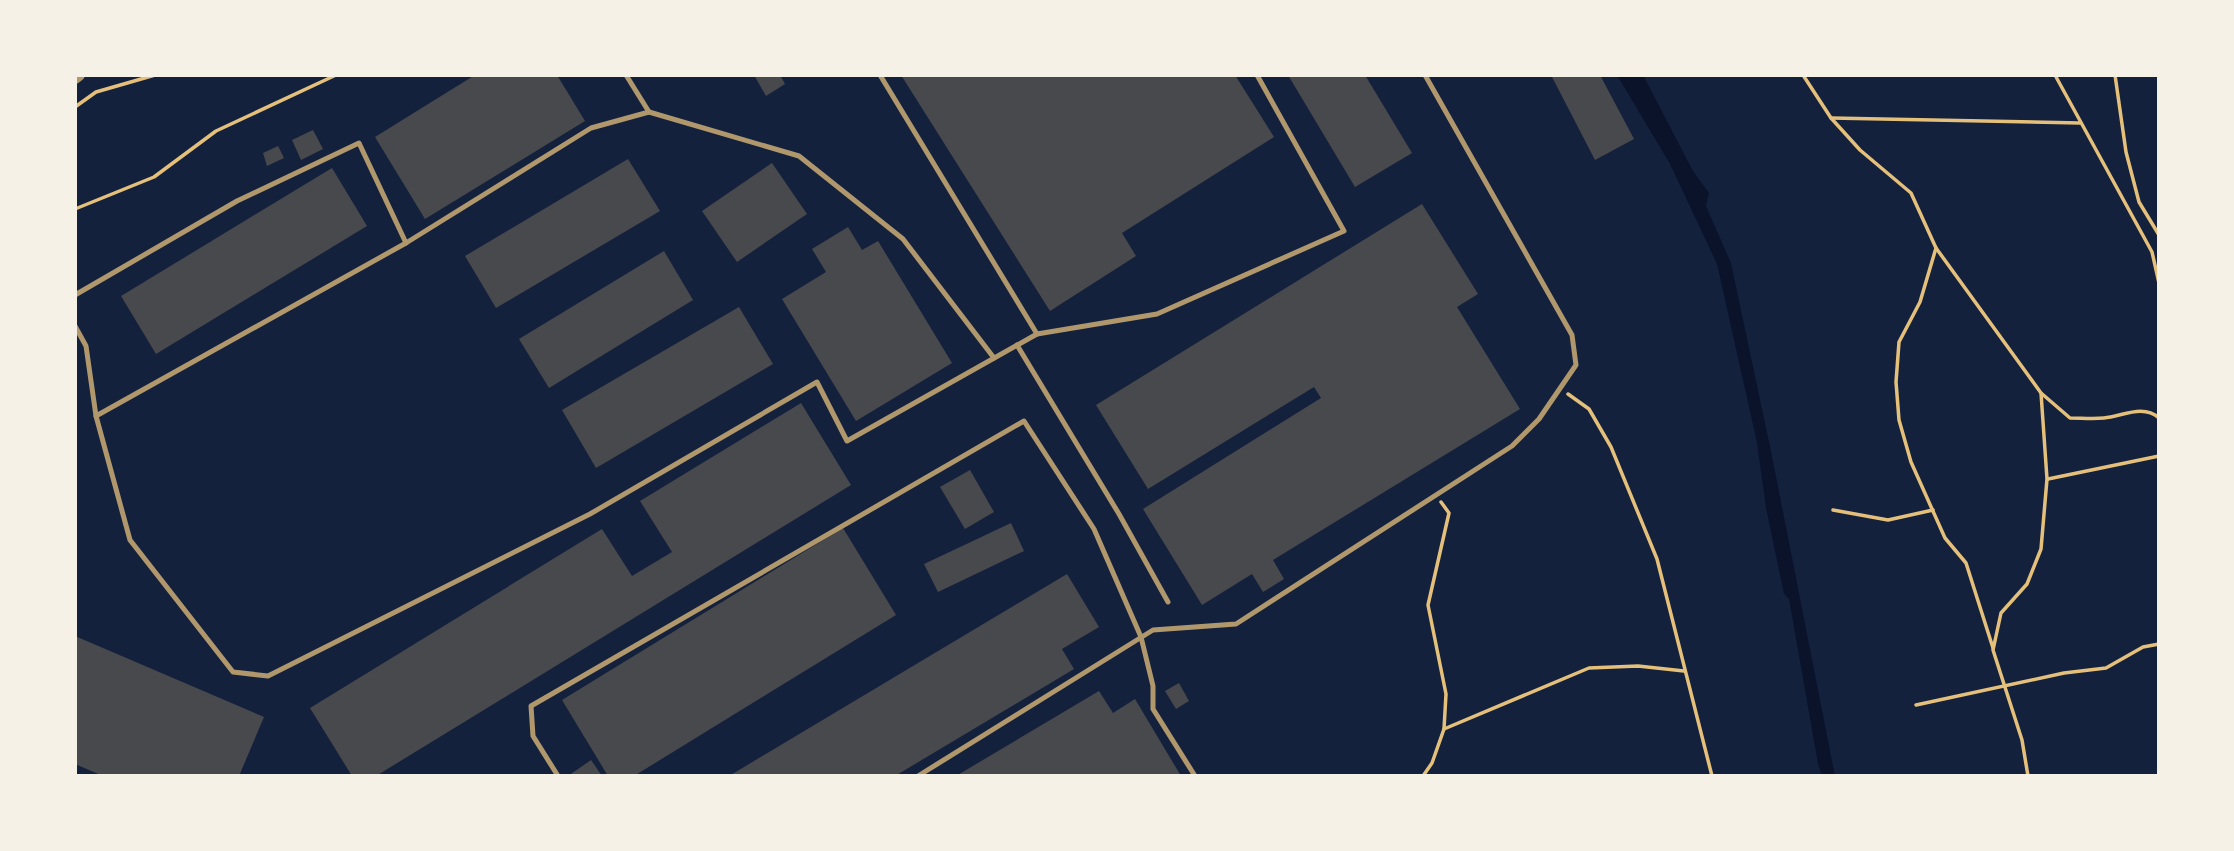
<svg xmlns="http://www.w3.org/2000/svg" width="2234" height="851" font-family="Helvetica,sans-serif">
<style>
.water{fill:#0b132b}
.building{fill:#48494c}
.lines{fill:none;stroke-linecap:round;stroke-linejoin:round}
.path{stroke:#e5c07b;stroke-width:3.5}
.service{stroke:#b1986c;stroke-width:5}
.tertiary{stroke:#b1986c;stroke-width:12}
</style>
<rect width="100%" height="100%" fill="#14213d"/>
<!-- water -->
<polygon class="water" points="1617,75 1643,75 1693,171 1709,193 1706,206 1731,263 1772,456 1835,776 1822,776 1818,764 1789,599 1784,594 1766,508 1757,443 1717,264 1670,164"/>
<!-- building -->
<g class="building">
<polygon points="475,75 557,75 585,121 425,219 375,137"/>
<polygon points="754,75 780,75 785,84 766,96"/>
<polygon points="901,75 1235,75 1274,137 1122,233 1136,256 1050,311"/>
<polygon points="1288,75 1365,75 1412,153 1355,187"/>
<polygon points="1551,75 1600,75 1634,139 1595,160"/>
<polygon points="313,130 323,149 301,160 292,140"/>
<polygon points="278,146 284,158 267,166 263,153"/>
<polygon points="628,159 660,211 496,308 465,256"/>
<polygon points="772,163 807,214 737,262 702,211"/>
<polygon points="332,168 367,226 156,354 121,296"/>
<polygon points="1422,204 1478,294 1457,307 1520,409 1273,560 1284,579 1263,592 1252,574 1202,605 1143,509 1321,398 1314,387 1148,489 1096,405"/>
<polygon points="848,227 862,250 878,241 952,363 856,421 782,299 826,272 812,249"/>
<polygon points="664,251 693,300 549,388 519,339"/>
<polygon points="739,307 773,364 596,468 562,410"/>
<polygon points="801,403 851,485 376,776 352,776 310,708 602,529 632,576 672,552 640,501"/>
<polygon points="970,470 994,512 965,529 940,487"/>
<polygon points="1011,523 1024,551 938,592 924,564"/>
<polygon points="843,528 896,615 634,776 608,776 562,700"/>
<polygon points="1067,574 1099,627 1062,649 1074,669 895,776 729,776"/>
<polygon points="75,636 264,717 239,776 103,776 75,764"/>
<polygon points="1179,683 1189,701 1176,709 1165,691"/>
<polygon points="1099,691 1113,713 1135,699 1181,776 956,776"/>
<polygon points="591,760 602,776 568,776"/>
</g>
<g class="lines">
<!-- path -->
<g class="path">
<polyline points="1803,75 1831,118 1860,150 1911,193 1936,248 2041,393 2047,479 2041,549 2027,584 2001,613 1993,650 2022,740 2028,776"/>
<polyline points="2055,75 2152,252 2159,283"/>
<polyline points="2115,75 2126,152 2139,202 2159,235"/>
<polyline points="75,107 96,92 155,75"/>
<polyline points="1831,118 2080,123"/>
<polyline points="75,209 154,177 216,131 336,75"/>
<polyline points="1936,248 1920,302 1899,342 1896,382 1899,420 1911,462 1945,538 1966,563 1993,648"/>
<path d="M2041 393 2070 418C2081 418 2093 419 2104 418 2123 416 2143 404 2159 418"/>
<polyline points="1568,394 1589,409 1611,447 1657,559 1712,776"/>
<polyline points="2048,479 2159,456"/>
<polyline points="1833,510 1888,520 1933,510"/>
<polyline points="1916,705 2064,673 2106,668 2143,647 2159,644"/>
<polyline points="1444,729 1589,668 1638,666 1684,671"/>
<polyline points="1423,776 1432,763 1444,729 1446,694 1428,605 1449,513 1441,502"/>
</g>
<!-- service -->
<g class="service">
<polyline points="626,75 649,112"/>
<polyline points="75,295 237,201 359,143 406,243"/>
<polyline points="75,326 86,346 96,416 130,540 233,672 268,676 590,514 817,382 847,441 1037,334 880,75"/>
<polyline points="1037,334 1157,314 1344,231 1257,75"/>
<polyline points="1017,345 1119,514 1168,602"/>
<polyline points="96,416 406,243 591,128 649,112 799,156 903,239 994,358"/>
<polyline points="558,776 533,736 531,706 1024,421 1094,529 1141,637 1153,686 1153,709 1195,776"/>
<polyline points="918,776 1153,630 1236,624 1512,446 1539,419 1576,365 1572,335 1425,75"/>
</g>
<!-- tertiary -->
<polyline class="tertiary" points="75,78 79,75"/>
</g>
<!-- border -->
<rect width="2234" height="851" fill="none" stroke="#f6f1e7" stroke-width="154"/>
</svg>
